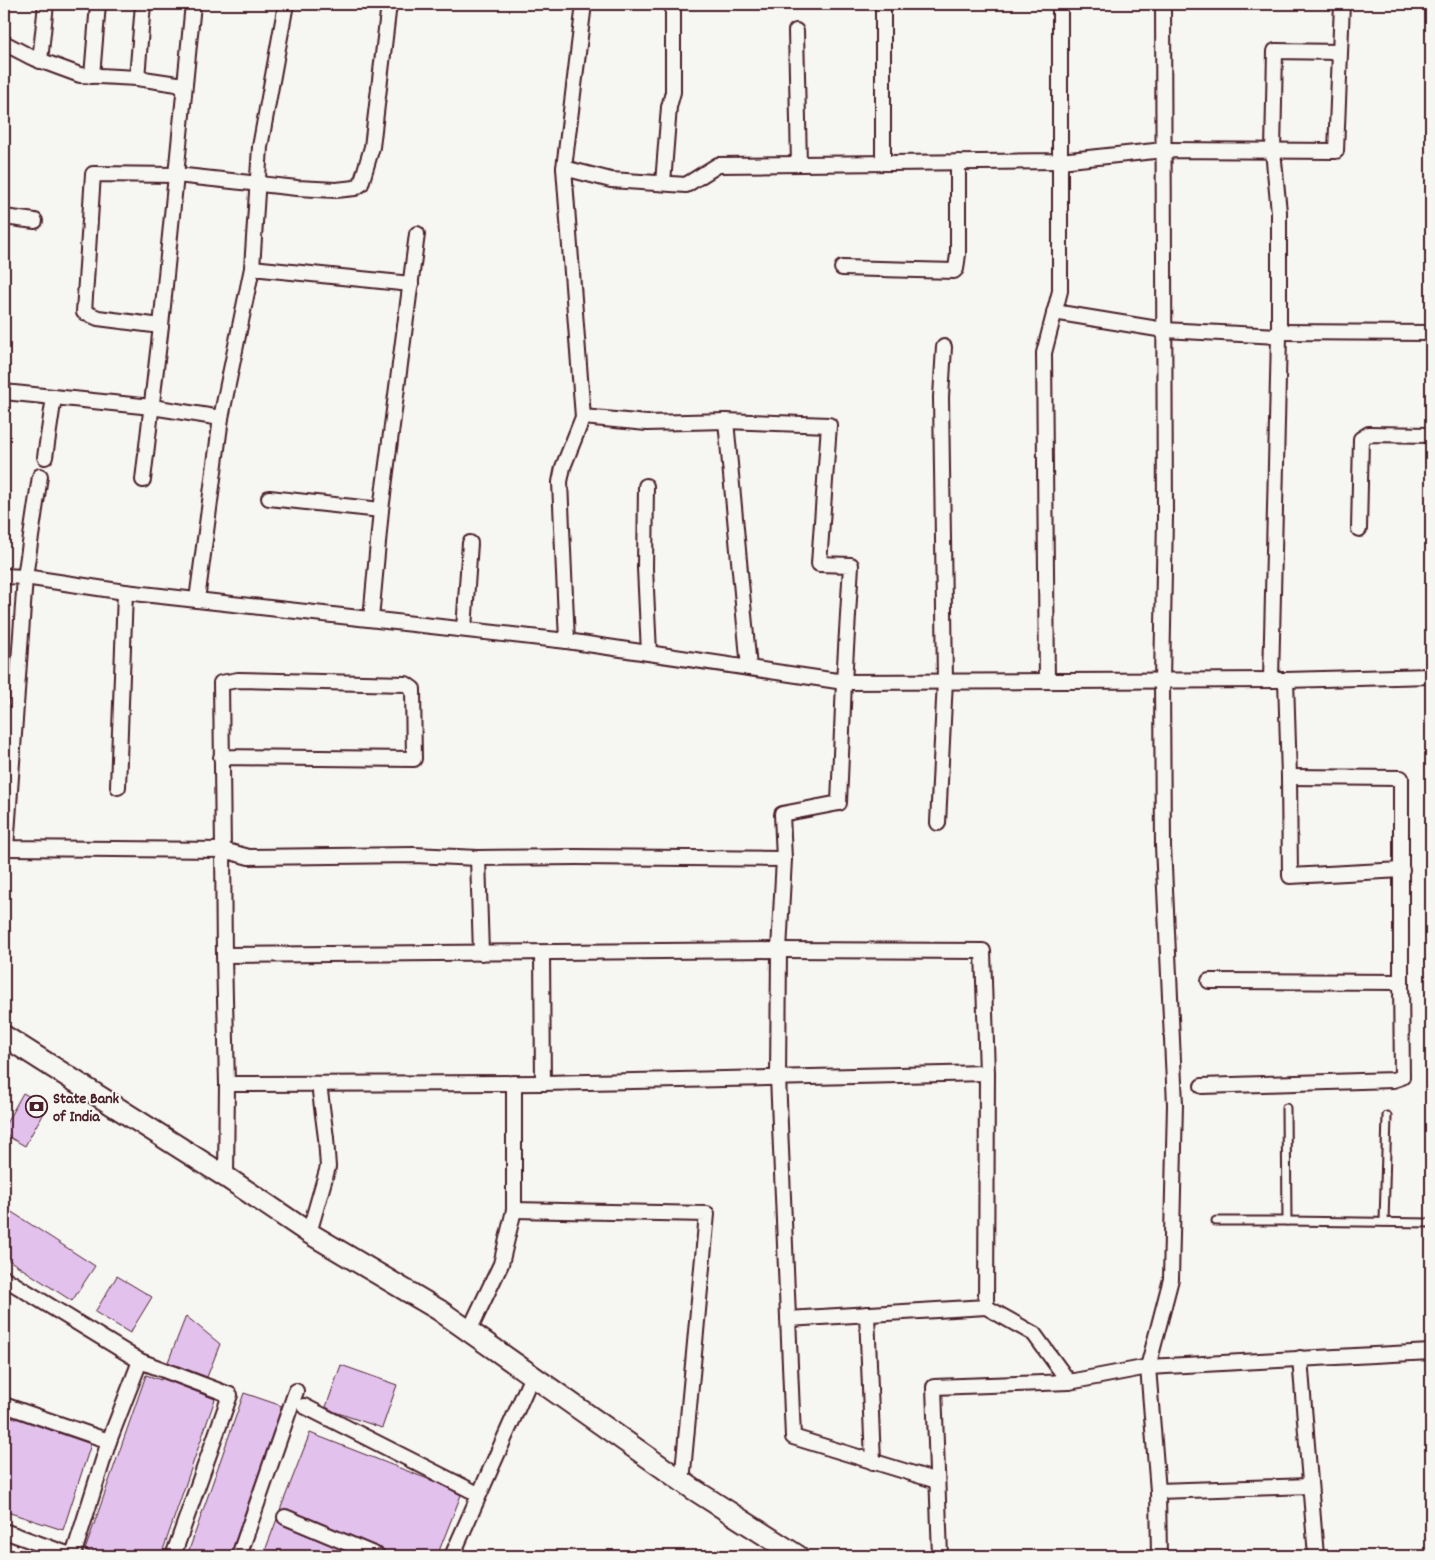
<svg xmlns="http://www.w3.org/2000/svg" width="1435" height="1560" font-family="Dekko,sans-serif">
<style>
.building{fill:#e2c1ed;stroke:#4a1f2b}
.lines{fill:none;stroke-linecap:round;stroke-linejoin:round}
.lane-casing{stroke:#4a1f2b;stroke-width:11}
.street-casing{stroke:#4a1f2b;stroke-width:18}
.secondary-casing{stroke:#4a1f2b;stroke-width:24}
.lane{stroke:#f6f6f2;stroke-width:7}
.street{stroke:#f6f6f2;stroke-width:14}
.secondary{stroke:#f6f6f2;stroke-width:20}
.labels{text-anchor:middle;stroke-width:4;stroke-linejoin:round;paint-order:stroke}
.poi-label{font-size:16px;font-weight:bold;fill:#4a1f2b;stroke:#f6f6f2;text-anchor:start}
</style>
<rect width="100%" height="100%" fill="#f6f6f2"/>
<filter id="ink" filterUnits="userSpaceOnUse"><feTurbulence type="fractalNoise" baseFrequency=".02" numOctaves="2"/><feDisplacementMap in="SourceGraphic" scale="10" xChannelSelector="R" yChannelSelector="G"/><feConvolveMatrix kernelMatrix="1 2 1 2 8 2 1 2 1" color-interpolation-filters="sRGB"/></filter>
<g filter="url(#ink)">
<!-- building -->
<g class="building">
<polygon points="23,1093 47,1106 25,1146 4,1134 4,1127"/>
<polygon points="4,1207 95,1266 72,1301 4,1257"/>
<polygon points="117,1276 152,1297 130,1333 95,1312"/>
<polygon points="186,1316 220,1344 207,1377 168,1362"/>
<polygon points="341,1365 397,1385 382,1428 335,1412 326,1407"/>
<polygon points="146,1375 161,1380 161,1378 215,1399 161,1556 103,1556 85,1550"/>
<polygon points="244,1393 282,1406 230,1556 187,1556"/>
<polygon points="4,1414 91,1444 63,1530 4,1511"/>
<polygon points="310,1433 438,1483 461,1495 437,1556 387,1556 385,1551 381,1548 288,1509 280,1510"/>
<polygon points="277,1519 282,1525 356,1556 263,1556"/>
</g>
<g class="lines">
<defs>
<g id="lane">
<polyline points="1286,1108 1287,1221"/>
<polyline points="1216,1221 1287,1221 1431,1223"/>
<polyline points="1384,1222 1387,1116"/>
</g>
<g id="street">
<polyline points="796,31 799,164"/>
<polyline points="4,43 31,57 80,75 137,78 184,85"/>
<polyline points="40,61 46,4"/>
<polyline points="92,76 98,4"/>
<polyline points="137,78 143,4"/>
<polyline points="883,163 883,4"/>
<polyline points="564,168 611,180 686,185 718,165 1060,161 1164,150 1336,151 1342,4"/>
<polyline points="663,183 669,107 673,92 673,4"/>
<polyline points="4,217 35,221"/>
<polyline points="252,268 411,284"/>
<polyline points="842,268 954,271 956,269 958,254 958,162"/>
<polyline points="1054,312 1164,330 1279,336"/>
<polyline points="161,326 98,318 84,312 93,174 176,175 297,188 336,190 355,188 361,184 372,147 389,4"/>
<polyline points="1278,332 1431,333"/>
<polyline points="4,392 152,407 221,418 197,600"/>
<polyline points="221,418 252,268 260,147 286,4"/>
<polyline points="726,421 749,668"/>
<polyline points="45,457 54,397"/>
<polyline points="40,476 25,577 6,848 223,850 224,955 227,1084 226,1177"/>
<polyline points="143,480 161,326 193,4"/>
<polyline points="646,486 645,568 649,653"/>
<polyline points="269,498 381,510"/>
<polyline points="1359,529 1361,439 1369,434 1431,435"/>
<polyline points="4,576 25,577 125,592 567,641 844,682 851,565 819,564 829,425 726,421 647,423 583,417 564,168 584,4"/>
<polyline points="371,619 381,510 417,234"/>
<polyline points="464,629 470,543"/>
<polyline points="567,641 560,482 563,467 583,417"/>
<polyline points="1271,680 1279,336 1279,212 1273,151 1275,51 1340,52"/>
<polyline points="1286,680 1289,777 1290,876 1402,870"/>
<polyline points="1047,681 1044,353 1060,291 1060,4"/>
<polyline points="221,757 414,759 413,689 406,684 238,680 221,683 223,850 249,857 414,855 478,858 576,857 784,859"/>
<polyline points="118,787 125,592"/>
<polyline points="938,823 945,680 941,397 944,347"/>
<polyline points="478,858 481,953"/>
<polyline points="542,953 543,1083"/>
<polyline points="224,955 779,950 983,951 987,1073 986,1307 1034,1334 1069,1382"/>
<polyline points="1209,981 1401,982"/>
<polyline points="227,1084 543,1083 987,1073"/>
<polyline points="1202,1086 1393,1080 1402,1077 1401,982 1401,778 1289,777"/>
<polyline points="514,1210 707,1214 682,1482"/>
<polyline points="309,1233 328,1167 326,1138 319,1084"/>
<polyline points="4,1278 140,1361 109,1441"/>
<polyline points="867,1314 873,1462"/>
<polyline points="788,1319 986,1307"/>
<polyline points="469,1331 501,1264 514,1210 514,1083"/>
<polyline points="1300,1358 1316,1556"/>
<polyline points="140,1361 230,1395 173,1556"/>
<polyline points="4,1405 109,1441 73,1556 4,1531"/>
<polyline points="304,1406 478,1494"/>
<polyline points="937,1481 793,1437 778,1077 779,950 784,859 782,814 839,803 844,682 1286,680 1431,676"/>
<polyline points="1158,1491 1310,1486"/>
<polyline points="285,1517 378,1556"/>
<polyline points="239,1556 296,1391"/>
<polyline points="452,1556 532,1376"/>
<polyline points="940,1556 934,1387 1069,1382 1148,1367 1431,1352"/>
<polyline points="1159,1556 1158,1491 1148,1367 1171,1279 1175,1104 1163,846 1162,680 1165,517 1163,4"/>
</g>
<polyline id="secondary" points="4,1036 226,1177 309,1233 439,1310 693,1489 798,1556"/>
</defs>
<!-- lane casing -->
<use href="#lane" class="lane-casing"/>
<!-- street casing -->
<use href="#street" class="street-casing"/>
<!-- secondary casing -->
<use href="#secondary" class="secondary-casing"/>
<!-- lane -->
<use href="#lane" class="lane"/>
<!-- street -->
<use href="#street" class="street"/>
<!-- secondary -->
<use href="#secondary" class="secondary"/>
</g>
</g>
<!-- icons -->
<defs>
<symbol id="bank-ring" viewBox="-11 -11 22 22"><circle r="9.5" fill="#f6f6f2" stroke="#4a1f2b" stroke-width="1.5"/><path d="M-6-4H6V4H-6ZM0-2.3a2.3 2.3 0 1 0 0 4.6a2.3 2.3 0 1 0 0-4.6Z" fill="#4a1f2b"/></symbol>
</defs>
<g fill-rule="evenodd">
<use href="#bank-ring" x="24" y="1094" width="25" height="25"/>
</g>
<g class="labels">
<!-- poi labels -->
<g class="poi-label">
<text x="53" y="1103">State Bank<tspan x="53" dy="18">of India</tspan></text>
</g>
</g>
<!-- margin -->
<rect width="1435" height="1560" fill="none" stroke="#f6f6f2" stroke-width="20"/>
<rect x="10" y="10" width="1415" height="1540" fill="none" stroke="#4a1f2b" stroke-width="2" filter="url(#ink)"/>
</svg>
